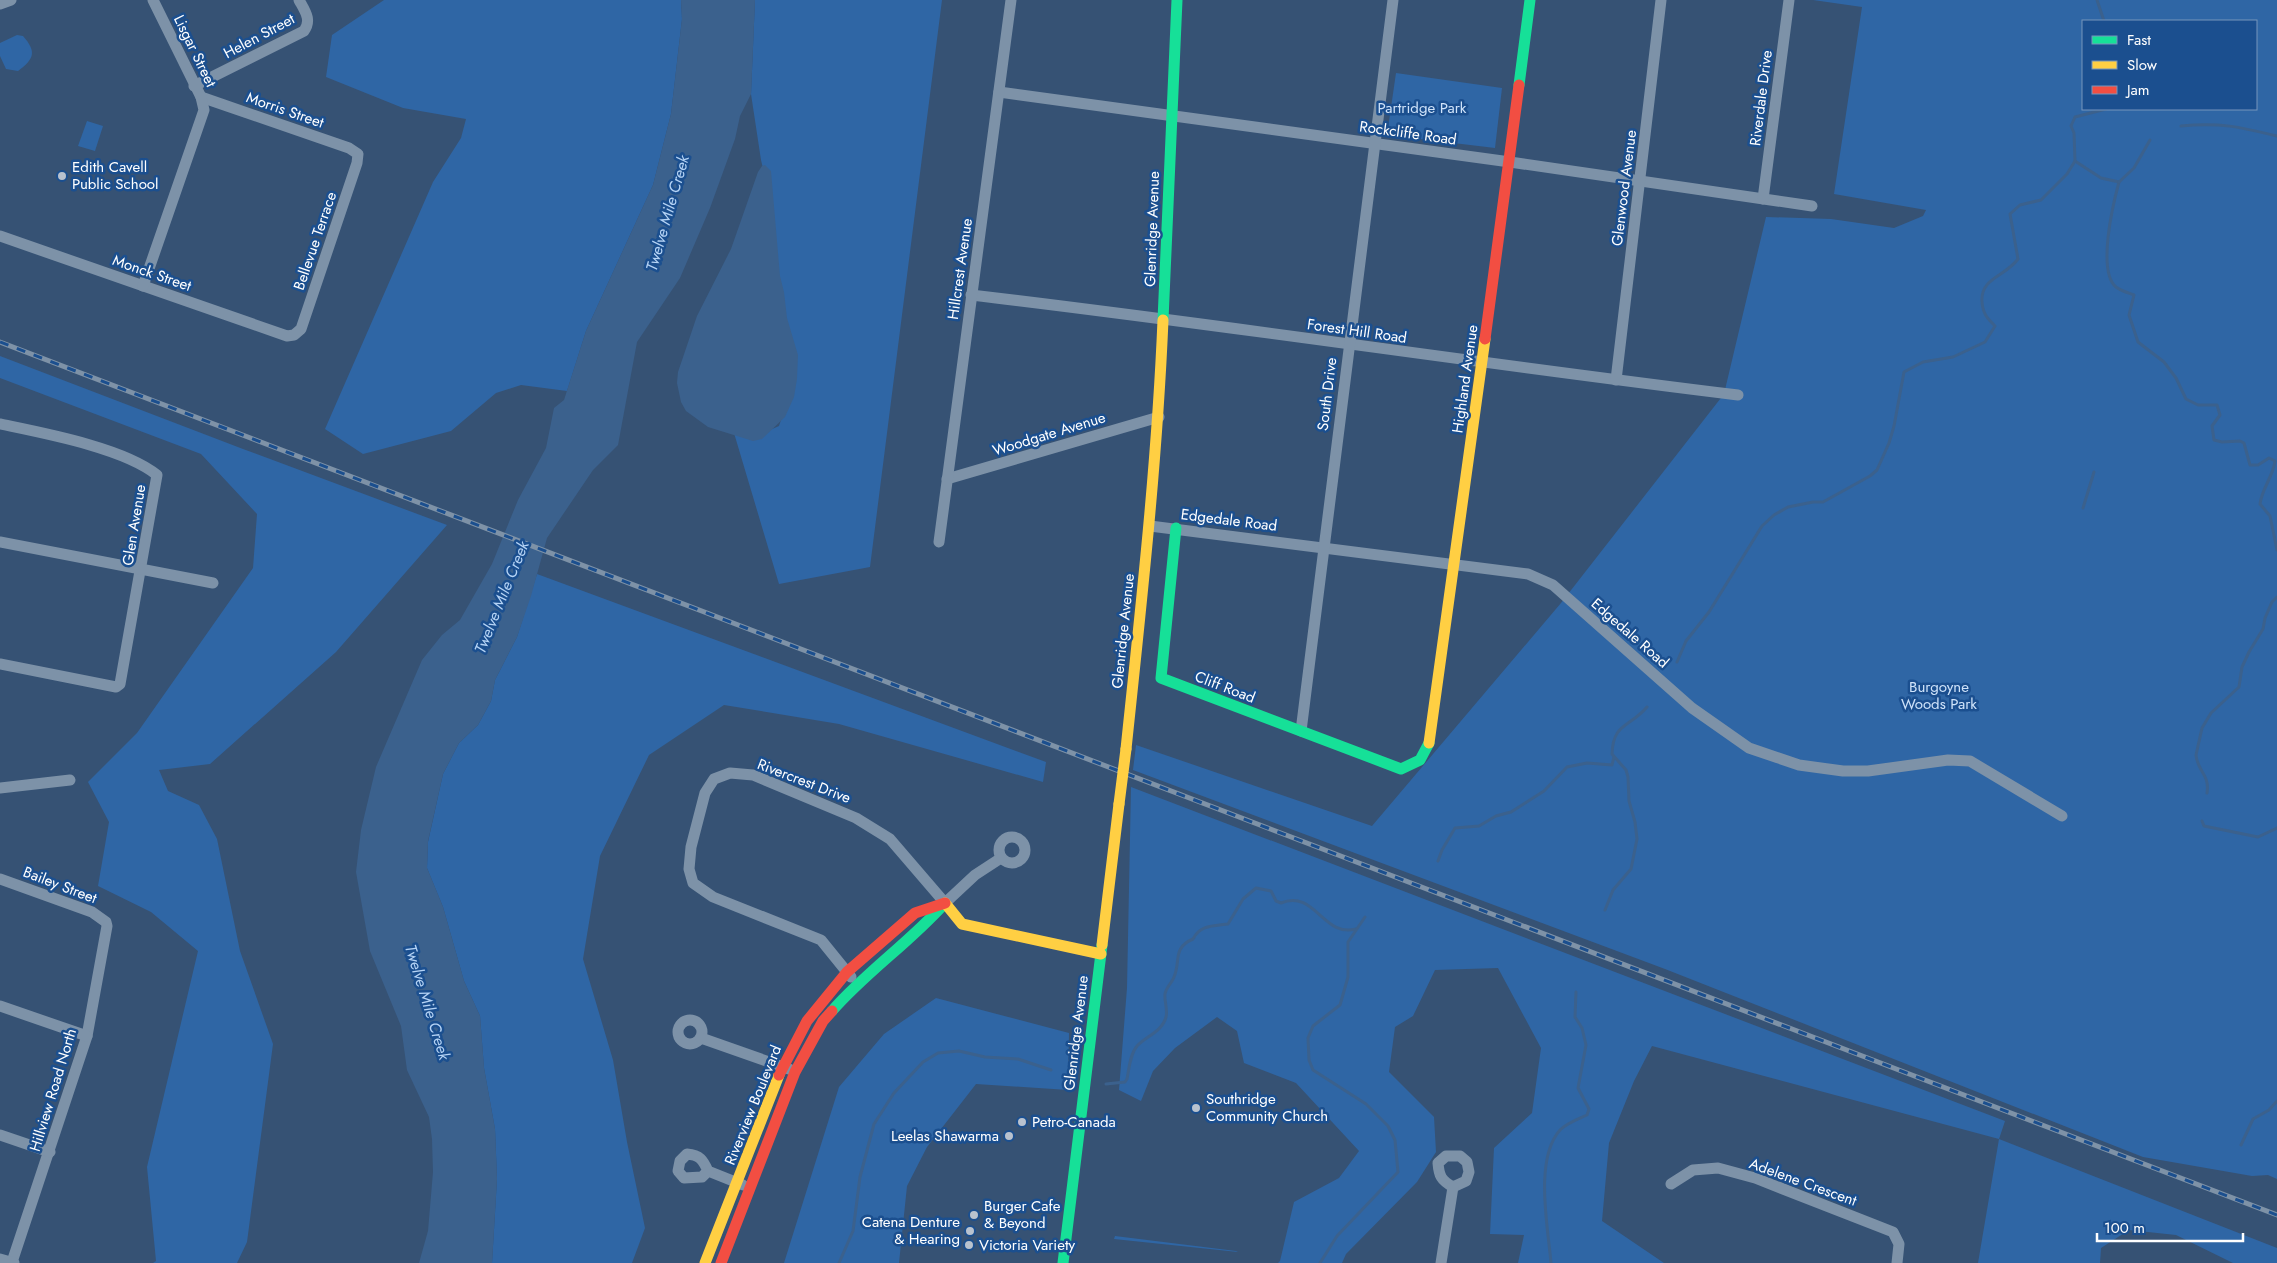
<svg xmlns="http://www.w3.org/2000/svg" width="2277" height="1263" font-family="Jost,sans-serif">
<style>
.green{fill:#2f66a5;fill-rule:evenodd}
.water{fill:#3b618d}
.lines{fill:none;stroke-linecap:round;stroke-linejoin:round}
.stream{stroke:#3b618d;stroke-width:3}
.street{stroke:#7d92a8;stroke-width:11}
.fast{stroke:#16e098;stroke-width:11}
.slow{stroke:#ffcf43;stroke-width:11}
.jam{stroke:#f24e42;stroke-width:11}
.rail-casing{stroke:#7e92a7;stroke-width:5}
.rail{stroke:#1b4f8f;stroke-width:3;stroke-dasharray:9;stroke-linecap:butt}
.slow-bridge{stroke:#ffcf43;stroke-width:11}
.poi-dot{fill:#b9c2ce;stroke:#1b4f8f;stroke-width:2}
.labels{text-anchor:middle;stroke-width:5;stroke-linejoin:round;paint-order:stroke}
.street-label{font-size:15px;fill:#fff;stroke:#1b4f8f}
.park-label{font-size:15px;fill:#cfe3fa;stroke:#1b4f8f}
.poi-label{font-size:15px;fill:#fff;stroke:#1b4f8f;text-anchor:start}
.water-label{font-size:16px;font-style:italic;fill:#b5d3f5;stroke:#1b4f8f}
</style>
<rect width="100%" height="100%" fill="#365274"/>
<!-- green -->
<g class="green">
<polygon points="384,0 681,0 682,19 671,114 653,185 586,331 567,391 521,385 496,393 451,431 363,454 325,429 433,182 461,138 466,119 403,108 326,77 332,35"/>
<polygon points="755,0 942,0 870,567 779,584 734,433 756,436 779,426 783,414 773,210 761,160 751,94"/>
<path d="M1813 0H2277V1179L2268 1175 2252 1176 2143 1157 1665 969 1133 770 1136 745 1372 826 1561 603 1724 394 1766 217 1831 219 1894 228 1923 216 1926 210 1834 194 1862 7ZM2083 21H2256V109H2083Z"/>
<path d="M17 35 23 36C37 52 34 59 18 71L6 69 0 56V43Z"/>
<polygon points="1396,73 1502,88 1495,148 1387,135"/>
<polygon points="87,121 103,126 95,151 78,146"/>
<polygon points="0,356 243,449 447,525 336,652 210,764 159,770 168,791 199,805 217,839 240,951 273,1044 247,1242 237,1263 153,1263 156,1261 147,1167 198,951 151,912 98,886 109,822 88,782 137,733 253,568 257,514 201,454 0,378"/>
<polygon points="537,574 1046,762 1043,782 839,724 724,705 649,755 600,856 583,959 613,1060 627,1142 645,1228 632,1263 492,1263 497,1179 495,1129 484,1068 480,1016 464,981 443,907 427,868 428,842 443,774 459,743 478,725 491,701 495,680 517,637"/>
<polygon points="1131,787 2005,1121 1999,1139 2277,1248 2277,1263 2233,1263 2176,1235 2129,1230 2101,1248 2100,1263 1978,1263 1999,1139 1652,1046 1634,1081 1609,1143 1602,1221 1664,1263 1518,1263 1524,1235 1490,1234 1494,1148 1532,1113 1541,1048 1498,968 1435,970 1413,1016 1395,1027 1389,1072 1434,1117 1436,1152 1417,1182 1346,1254 1342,1263 1278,1263 1280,1261 1294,1202 1339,1178 1359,1151 1296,1083 1244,1063 1237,1031 1217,1017 1175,1048 1153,1071 1141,1101 1119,1090 1127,988"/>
<polygon points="936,998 1069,1033 1068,1090 976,1084 927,1147 907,1186 899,1263 784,1263 839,1087 884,1034"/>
<polygon points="1115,1236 1236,1251 1238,1252 1114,1239"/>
</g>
<!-- water -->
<g class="water">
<polygon points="681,0 755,0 751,94 740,116 735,139 710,208 680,278 637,342 618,445 593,470 547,538 531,596 517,637 495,680 491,701 478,725 459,743 443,774 428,841 427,868 443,907 464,981 480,1016 484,1068 495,1129 497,1179 492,1263 419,1263 428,1231 433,1172 432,1139 429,1117 407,1070 401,1026 370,951 356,872 361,830 376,767 422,660 442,635 460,620 492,564 518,500 546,448 554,408 564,400 586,331 653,185 671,114 682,19"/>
<polygon points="765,165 771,171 780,276 784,292 787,318 798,355 797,379 794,397 785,417 762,439 753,441 708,427 686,411 681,402 677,383 678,372 697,316 731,249 758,172 762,166"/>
</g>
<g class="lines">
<!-- stream -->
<g class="stream">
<polyline points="2097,0 2104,21"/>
<path d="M2181 126C2219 122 2240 127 2277 136"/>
<path d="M2075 161 2101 178 2119 182C2113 204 2097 271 2116 287 2121 291 2129 293 2134 295L2129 315 2138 342 2164 362 2176 378 2186 399 2198 405H2217L2220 415 2212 426 2214 440 2222 442 2240 441 2244 443 2250 465H2258L2269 458 2275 461C2273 477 2262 488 2260 504L2270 516 2277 550"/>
<polyline points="2119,182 2134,168 2150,140"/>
<polyline points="2083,508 2094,472"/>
<path d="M1677 662 1686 641 1709 612 1762 526 1774 515 1788 507 1813 502H1823L1870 476 1877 470 1889 443 1894 426 1904 372 1923 362 1953 357 1985 342 1995 326C1987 318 1983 314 1982 302 1980 278 2005 277 2018 259L2010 214 2020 205 2041 200 2067 174 2075 161 2074 133 2071 126 2075 117 2106 109"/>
<path d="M2207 793C2210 774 2197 771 2196 755L2202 728 2211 713 2239 687 2242 667 2249 652 2263 629 2265 618 2272 602 2277 597"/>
<polyline points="2202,821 2204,826 2258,837 2277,828"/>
<polyline points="1438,861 1442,850 1455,828 1479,826 1496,816 1511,812 1544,791 1567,767 1587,763 1612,765 1614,757"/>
<path d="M1605 910 1613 890 1631 869 1637 839 1635 822 1629 801 1628 777 1626 770 1612 754C1613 723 1629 728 1647 707"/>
<path d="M1106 1084 1125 1082 1127 1079C1129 1069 1130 1054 1137 1046 1146 1036 1162 1032 1166 1017 1168 1009 1164 1001 1165 994 1166 987 1172 983 1174 977 1181 961 1172 948 1193 939 1200 925 1213 926 1228 924L1243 899 1256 888 1271 891 1276 901 1281 903C1315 889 1323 938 1356 929"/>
<polyline points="2241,1145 2253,1119 2269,1110 2277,1101"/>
<polyline points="839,1263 853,1231 860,1177 874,1124 894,1093 923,1062 938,1053 959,1051 985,1057 1018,1059 1051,1070"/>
<polyline points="1320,1263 1337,1236 1398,1172 1395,1140 1388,1126 1366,1104 1313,1070 1309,1060 1308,1038 1313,1026 1340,1005 1348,977 1348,942 1365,917"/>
<path d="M1551 1263C1548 1227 1534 1159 1560 1130 1567 1123 1578 1119 1587 1115L1589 1109 1578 1088 1586 1045 1582 1028 1575 1017 1576 992"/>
</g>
<!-- street -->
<g class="street">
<polyline points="0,4 11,0"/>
<path d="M194 86 304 31C312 20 305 11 299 0"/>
<polyline points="999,92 1510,162 1812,206"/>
<polyline points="1763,199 1789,0"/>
<polyline points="0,236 287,336 294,335 301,329 357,163 358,154 349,148 201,97"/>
<polyline points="143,286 204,110 201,97 153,0"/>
<path d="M971 295C1227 325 1482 364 1738 395"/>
<polyline points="1616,380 1661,0"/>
<path d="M0 424C43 433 124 448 157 475L120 684 116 687 0 664"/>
<polyline points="947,479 1159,417"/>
<polyline points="1150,526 1528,574 1553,585 1692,708 1749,748 1799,765 1843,771 1868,771 1948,760 1970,761 2062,816"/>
<polyline points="0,542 213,583"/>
<polyline points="939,542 1011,0"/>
<polyline points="1301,731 1393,0"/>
<polyline points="0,788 70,780"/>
<circle cx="1012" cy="850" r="13"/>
<polyline points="0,879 92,912 106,922 107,926 87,1036 12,1262"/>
<polyline points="851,977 821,940 713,897 693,883 689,869 691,847 705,793 714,779 730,773 753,775 856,818 890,839 945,903 975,875 1001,858"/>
<polyline points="0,1006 87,1036"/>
<circle cx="690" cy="1032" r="12"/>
<polyline points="701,1038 789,1069"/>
<polyline points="0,1135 50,1152"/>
<path d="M1446 1156H1460L1467 1162 1469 1172 1466 1181 1453 1187C1441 1180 1439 1176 1438 1163Z"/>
<path d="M708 1171 702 1177 684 1178 678 1171 680 1161 687 1154C700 1155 703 1160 708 1171L743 1185"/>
<polyline points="1671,1184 1693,1170 1718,1168 1755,1178 1893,1232 1899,1244 1897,1263"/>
<polyline points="0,1259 14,1263"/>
<polyline points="1441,1263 1453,1187"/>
</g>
<!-- fast -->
<g class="fast">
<polyline points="1519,85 1530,0"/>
<polyline points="1163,320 1177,0"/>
<polyline points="1176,528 1161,678 1401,769 1420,760 1429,743"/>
<path d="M832 1011C866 972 909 943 944 904"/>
<polyline points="1063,1263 1102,945"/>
</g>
<!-- slow -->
<g class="slow">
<polyline points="1429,743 1485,339"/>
<path d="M1126 749C1141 606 1157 464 1163 320"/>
<polyline points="945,903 962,924 1101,954"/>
<polyline points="1102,945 1119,804"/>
<polyline points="705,1263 779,1075"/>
</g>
<!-- jam -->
<g class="jam">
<polyline points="1485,339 1519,85"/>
<polyline points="779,1075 807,1021 847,972 915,913 945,903"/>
<polyline points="721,1263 795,1072 823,1021 832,1011"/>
</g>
<defs>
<polyline id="rail" points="0,342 2277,1215"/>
</defs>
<!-- rail casing -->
<use href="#rail" class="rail-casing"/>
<!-- rail -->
<use href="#rail" class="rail"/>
<!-- slow-bridge -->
<polyline class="slow-bridge" points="1119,804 1126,749"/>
</g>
<!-- markers -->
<g class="poi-dot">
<circle cx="62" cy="176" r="5"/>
<circle cx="1196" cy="1108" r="5"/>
<circle cx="1022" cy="1122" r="5"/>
<circle cx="1009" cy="1136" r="5"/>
<circle cx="974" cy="1215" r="5"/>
<circle cx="970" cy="1231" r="5"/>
<circle cx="969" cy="1245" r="5"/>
</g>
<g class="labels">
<!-- street labels -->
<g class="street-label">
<text transform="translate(259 36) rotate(-28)" y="5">Helen Street</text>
<text transform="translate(195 51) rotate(64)" y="5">Lisgar Street</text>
<text transform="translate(1761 98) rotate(-83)" y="5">Riverdale Drive</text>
<text transform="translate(285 110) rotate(19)" y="5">Morris Street</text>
<text transform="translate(1408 133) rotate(8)" y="5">Rockcliffe Road</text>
<text transform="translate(1624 188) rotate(-83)" y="5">Glenwood Avenue</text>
<text transform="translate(1152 229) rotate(-88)" y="5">Glenridge Avenue</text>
<text transform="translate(315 241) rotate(-71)" y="5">Bellevue Terrace</text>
<text transform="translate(960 269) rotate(-82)" y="5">Hillcrest Avenue</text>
<text transform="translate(152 273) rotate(19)" y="5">Monck Street</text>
<text transform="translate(1357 331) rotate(8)" y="5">Forest Hill Road</text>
<text transform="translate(1465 379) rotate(-82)" y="5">Highland Avenue</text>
<text transform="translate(1327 394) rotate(-83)" y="5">South Drive</text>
<text transform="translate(1049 434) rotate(-17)" y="5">Woodgate Avenue</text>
<text transform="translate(1229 520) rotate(7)" y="5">Edgedale Road</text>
<text transform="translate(134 525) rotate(-81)" y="5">Glen Avenue</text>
<text transform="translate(1123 631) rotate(-84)" y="5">Glenridge Avenue</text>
<text transform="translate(1630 633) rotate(41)" y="5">Edgedale Road</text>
<text transform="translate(1225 687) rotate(21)" y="5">Cliff Road</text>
<text transform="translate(804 781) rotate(21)" y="5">Rivercrest Drive</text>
<text transform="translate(60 885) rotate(21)" y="5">Bailey Street</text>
<text transform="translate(1076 1033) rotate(-83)" y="5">Glenridge Avenue</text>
<text transform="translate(53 1090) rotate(-73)" y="5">Hillview Road North</text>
<text transform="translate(753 1105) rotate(-68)" y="5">Riverview Boulevard</text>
<text transform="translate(1803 1182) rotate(20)" y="5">Adelene Crescent</text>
</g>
<!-- park labels -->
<g class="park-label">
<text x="1422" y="113">Partridge Park</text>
<text x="1939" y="692">Burgoyne<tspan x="1939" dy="17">Woods Park</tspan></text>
</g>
<!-- poi labels -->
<g class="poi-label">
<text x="72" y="172">Edith Cavell<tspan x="72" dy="17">Public School</tspan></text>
<text x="1206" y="1104">Southridge<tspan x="1206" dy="17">Community Church</tspan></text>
<text x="1032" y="1127">Petro-Canada</text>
<text x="999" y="1141" text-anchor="end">Leelas Shawarma</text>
<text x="984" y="1211">Burger Cafe<tspan x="984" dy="17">&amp; Beyond</tspan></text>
<text x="960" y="1227" text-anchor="end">Catena Denture<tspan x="960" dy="17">&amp; Hearing</tspan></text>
<text x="979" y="1250">Victoria Variety</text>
</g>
<!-- water labels -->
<g class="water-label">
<text transform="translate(667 213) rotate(-74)" y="6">Twelve Mile Creek</text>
<text transform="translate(501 597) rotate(-68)" y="6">Twelve Mile Creek</text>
<text transform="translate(428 1002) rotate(73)" y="6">Twelve Mile Creek</text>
</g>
</g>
<!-- legend -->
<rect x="2082" y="20" width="175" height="90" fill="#1b4f8f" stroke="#7695bc"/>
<rect x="2092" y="36" width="25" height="8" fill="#16e098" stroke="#7695bc"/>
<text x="2127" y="45" font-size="15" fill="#ffffff">Fast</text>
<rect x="2092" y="61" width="25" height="8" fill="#ffcf43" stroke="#7695bc"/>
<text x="2127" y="70" font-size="15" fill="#ffffff">Slow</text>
<rect x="2092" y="86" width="25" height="8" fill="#f24e42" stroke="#7695bc"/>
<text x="2127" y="95" font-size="15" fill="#ffffff">Jam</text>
<!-- scale -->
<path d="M2097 1233v8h146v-8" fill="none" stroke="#ffffff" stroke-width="2.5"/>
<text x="2104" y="1233" font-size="15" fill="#ffffff" stroke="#1b4f8f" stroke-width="4" paint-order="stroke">100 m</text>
</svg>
